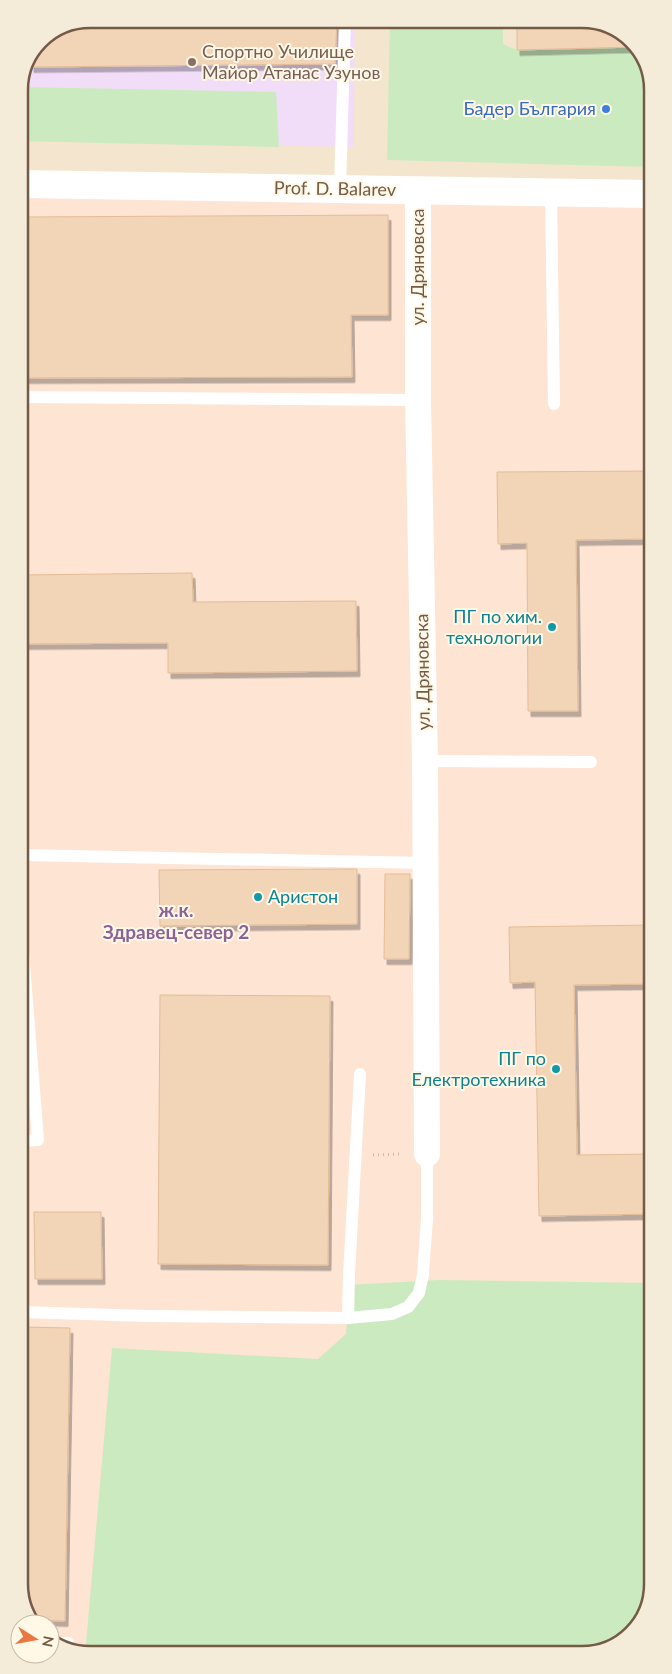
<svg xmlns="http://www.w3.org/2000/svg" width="672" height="1674" font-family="Lato,sans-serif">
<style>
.residential{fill:#f4e6ce}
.commercial{fill:#fde4d3}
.education{fill:#f1ddf8}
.green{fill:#cceabf}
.building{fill:#f2d4b7;stroke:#e5bc97;filter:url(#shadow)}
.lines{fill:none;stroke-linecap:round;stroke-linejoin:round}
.path{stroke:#d7b89b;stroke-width:3;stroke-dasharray:1 4;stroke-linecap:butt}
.service{stroke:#fff;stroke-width:12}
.minor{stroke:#fff;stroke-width:26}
.tertiary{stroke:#fff;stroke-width:28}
.education-dot{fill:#8d6e63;stroke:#fff8e6;stroke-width:2}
.shop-dot{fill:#3f7fe0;stroke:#fff8e6;stroke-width:2}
.culture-dot{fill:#0f9aa8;stroke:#fff8e6;stroke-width:2}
.labels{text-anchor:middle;stroke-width:4;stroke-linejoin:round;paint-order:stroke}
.education-label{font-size:18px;fill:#785e54;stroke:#fff8e6;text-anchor:start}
.shop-label{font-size:18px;fill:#366cbe;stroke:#fff8e6;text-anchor:end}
.street-label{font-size:18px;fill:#735b47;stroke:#fff8e6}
.culture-label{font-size:18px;fill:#0d838f;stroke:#fff8e6;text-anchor:end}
.neighbourhood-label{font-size:19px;font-weight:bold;fill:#8a6297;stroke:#fff8e6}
.rim{fill:none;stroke:#735b47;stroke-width:2.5}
</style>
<defs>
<filter id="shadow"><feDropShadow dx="3" dy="5.5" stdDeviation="0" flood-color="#0004"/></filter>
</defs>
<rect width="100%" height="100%" fill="#fcf4e0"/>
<!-- residential -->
<polygon class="residential" points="89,19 588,19 626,33 650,67 650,181 19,174 19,85 40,39"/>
<!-- commercial -->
<polygon class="commercial" points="19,174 650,181 653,1585 639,1627 605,1652 84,1655 50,1642 50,1624 34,1624 22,1607"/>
<!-- education -->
<polygon class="education" points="89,19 355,19 354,147 19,141 19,85 40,39"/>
<!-- green -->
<g class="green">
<polygon points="390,19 503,19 503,44 517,50 635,46 650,67 650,167 387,160"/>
<polygon points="24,75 23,87 276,92 279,147 19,141 19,85"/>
<polygon points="439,1280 653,1283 653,1585 639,1627 605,1652 85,1655 112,1348 318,1359 346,1334 348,1305 347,1285"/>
</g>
<!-- building -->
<g class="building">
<polygon points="89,19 337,19 335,64 31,67 31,58 40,39"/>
<polygon points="517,19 588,19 626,33 636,47 517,50"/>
<polygon points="388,215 388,315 351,315 352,377 20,378 19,217"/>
<polygon points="651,471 651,539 576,540 578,711 528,711 527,543 498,544 497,472"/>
<polygon points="192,573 193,602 356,601 357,671 168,673 168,643 20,644 20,575"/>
<polygon points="357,869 357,924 160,926 159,870"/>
<polygon points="385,874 410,874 409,959 384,959"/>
<polygon points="652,925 652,984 574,985 577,1155 652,1154 652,1214 539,1216 535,982 510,983 509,927"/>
<polygon points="160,995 330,996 328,1265 158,1264"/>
<polygon points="34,1212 101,1212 102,1279 35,1279"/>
<polygon points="22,1327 70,1328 65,1621 32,1620 22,1607"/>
</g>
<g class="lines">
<!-- path -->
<polyline class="path" points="373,1155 401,1154"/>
<!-- service -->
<g class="service">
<polyline points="340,189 345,19"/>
<polyline points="551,193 554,404"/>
<polyline points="20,397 418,400"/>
<polyline points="425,761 591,762"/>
<polyline points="21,855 425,863"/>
<polyline points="21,926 38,1140 21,1141"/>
<polyline points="22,1312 148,1316 348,1318 349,1275 360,1074"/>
<polyline points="348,1318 392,1314 408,1307 419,1293 423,1274 427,1219 427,1154"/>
<polyline points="54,1643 68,1643"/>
</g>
<!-- minor -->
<polyline class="minor" points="418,190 418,400 425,761 427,1154"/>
<!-- tertiary -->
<polyline class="tertiary" points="19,184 650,194"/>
</g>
<!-- markers -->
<circle class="education-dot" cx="192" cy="62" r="5"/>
<circle class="shop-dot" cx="606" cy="109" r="5"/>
<g class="culture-dot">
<circle cx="552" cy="627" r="5"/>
<circle cx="258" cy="897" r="5"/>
<circle cx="556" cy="1069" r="5"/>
</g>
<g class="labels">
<!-- education labels -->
<g class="education-label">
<text x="202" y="58">Спортно Училище<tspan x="202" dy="21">Майор Атанас Узунов</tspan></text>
</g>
<!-- shop labels -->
<g class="shop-label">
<text x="596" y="115">Бадер България</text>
</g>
<!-- street labels -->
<g class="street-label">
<text transform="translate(335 189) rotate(1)" y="6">Prof. D. Balarev</text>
<text transform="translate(418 267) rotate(-90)" y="6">ул. Дряновска</text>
<text transform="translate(423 672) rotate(-91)" y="6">ул. Дряновска</text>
</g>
<!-- culture labels -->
<g class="culture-label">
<text x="542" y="623">ПГ по хим.<tspan x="542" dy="21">технологии</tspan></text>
<text x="268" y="903" text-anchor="start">Аристон</text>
<text x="546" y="1065">ПГ по<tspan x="546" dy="21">Електротехника</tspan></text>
</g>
<!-- neighbourhood labels -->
<g class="neighbourhood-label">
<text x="176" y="917">ж.к.<tspan x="176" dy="22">Здравец-север 2</tspan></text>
</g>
</g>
<!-- crop -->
<path d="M0 0H672V1674H0ZM90 28H582A62 62 0 0 1 644 90V1584A62 62 0 0 1 582 1646H90A62 62 0 0 1 28 1584V90A62 62 0 0 1 90 28Z" fill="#f4ebd9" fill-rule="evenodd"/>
<path class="rim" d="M90 28H582A62 62 0 0 1 644 90V1584A62 62 0 0 1 582 1646H90A62 62 0 0 1 28 1584V90A62 62 0 0 1 90 28Z"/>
<!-- north arrow -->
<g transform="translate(35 1639) rotate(101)"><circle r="24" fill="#fff8e6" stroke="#c7b9a6"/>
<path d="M0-4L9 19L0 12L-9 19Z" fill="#e97742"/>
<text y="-8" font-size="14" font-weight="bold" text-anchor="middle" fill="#735b47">N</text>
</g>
</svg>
